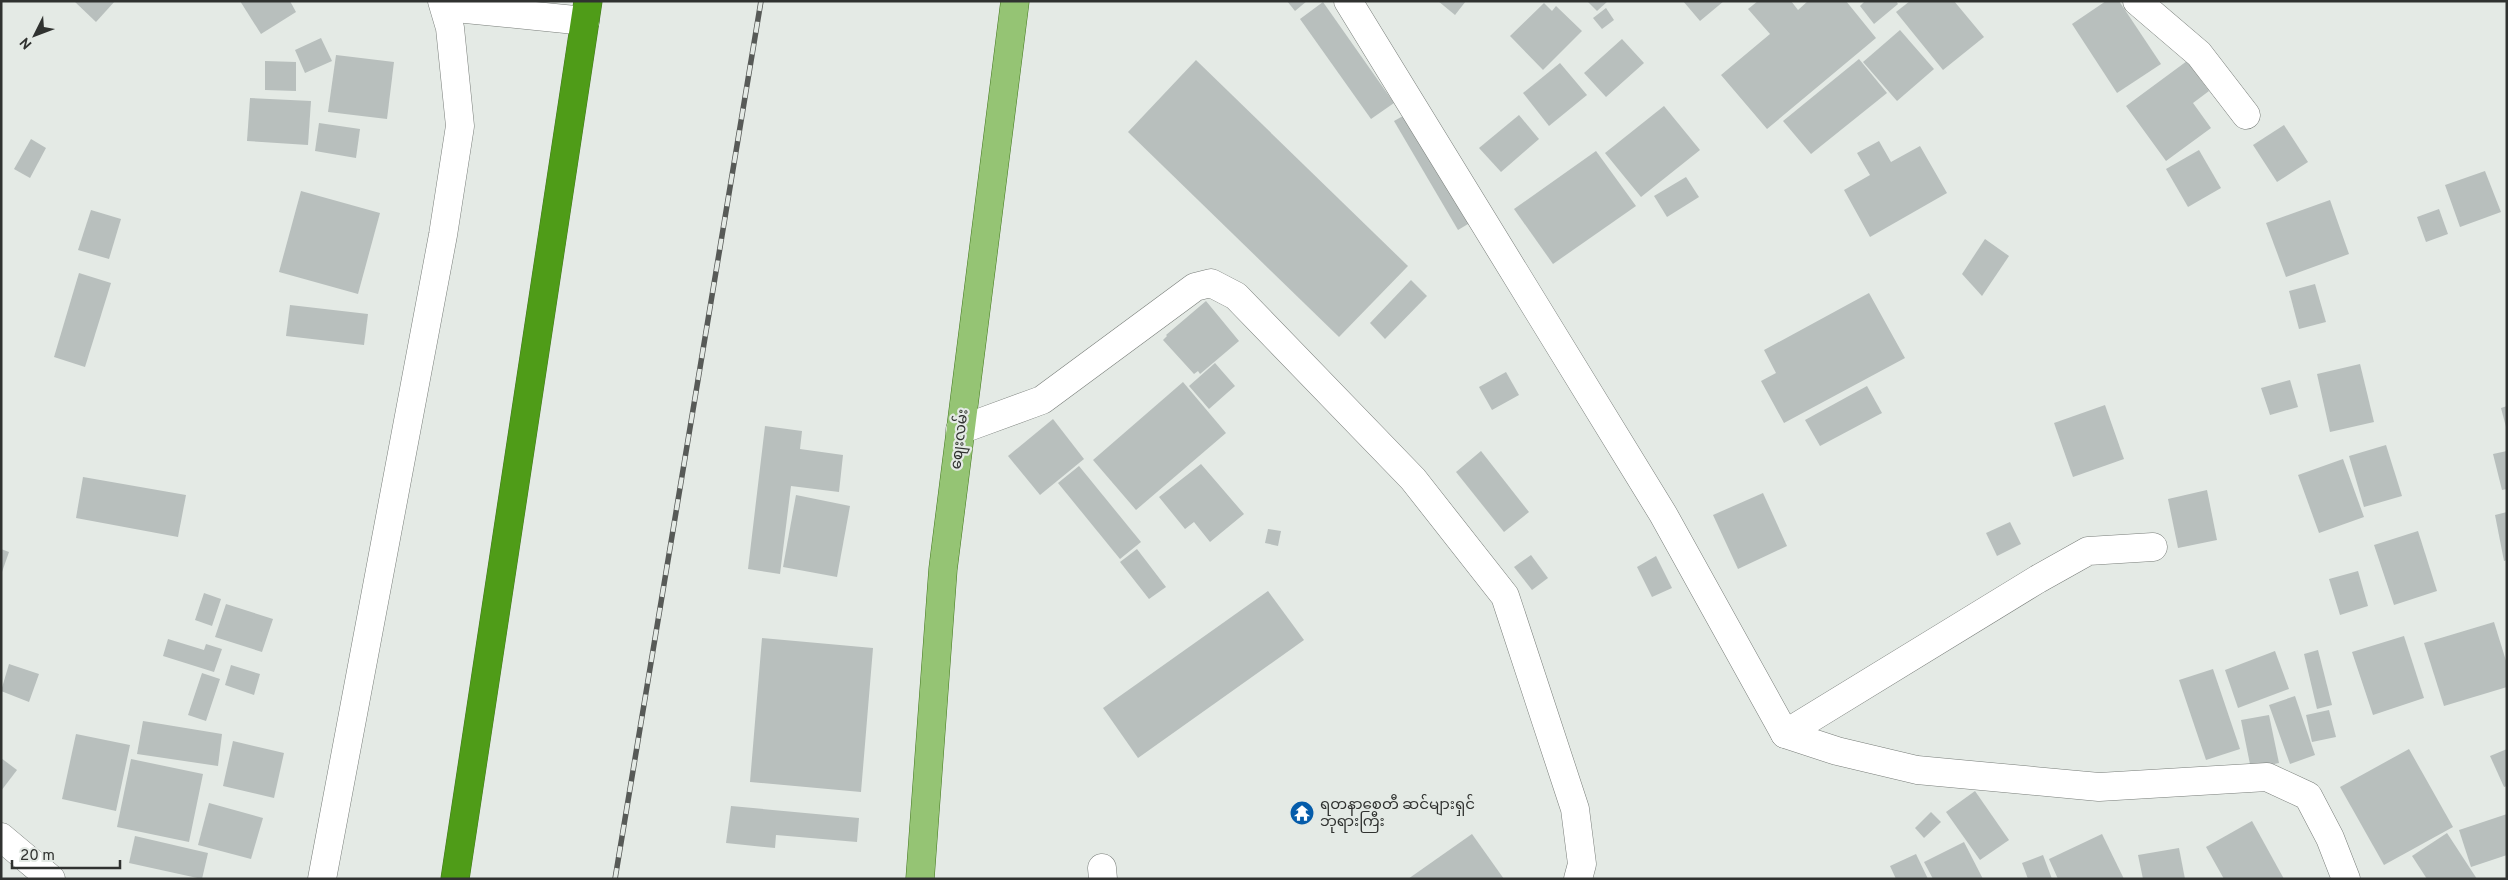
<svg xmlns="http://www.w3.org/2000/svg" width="2508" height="880" font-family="Overpass,'Noto Sans Myanmar',sans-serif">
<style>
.building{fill:#b8bfbd}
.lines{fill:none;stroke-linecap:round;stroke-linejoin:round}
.minor-casing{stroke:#787d79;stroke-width:29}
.major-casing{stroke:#447720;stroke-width:29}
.highway-casing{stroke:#447720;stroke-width:29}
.minor{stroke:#fff;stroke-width:28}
.major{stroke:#95c474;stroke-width:28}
.highway{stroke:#4f9c18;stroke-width:28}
.rail-casing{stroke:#575a57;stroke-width:5.5}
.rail{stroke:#e4eae5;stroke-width:4;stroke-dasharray:11;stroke-linecap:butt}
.labels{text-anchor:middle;stroke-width:4.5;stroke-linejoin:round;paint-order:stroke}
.street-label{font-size:15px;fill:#303230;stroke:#e4eae5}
.poi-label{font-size:15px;fill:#303230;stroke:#e4eae5;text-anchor:start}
</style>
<rect width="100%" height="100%" fill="#e4eae5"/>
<!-- building -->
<g class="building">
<polygon points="74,1 115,1 96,22"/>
<polygon points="240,1 290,1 296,12 261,34"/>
<polygon points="1287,1 1307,1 1295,11"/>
<polygon points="1438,1 1466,1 1455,15"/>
<polygon points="1587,1 1608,1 1597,11"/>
<polygon points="1683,1 1724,1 1700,21"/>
<polygon points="1758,1 1791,1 1798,10 1808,1 1846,1 1876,38 1767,129 1721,75 1770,34 1748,9"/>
<polygon points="1865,1 1896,1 1898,4 1874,24 1860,6"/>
<polygon points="1910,1 1954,1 1984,37 1943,70 1896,12"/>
<polygon points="2106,1 2119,1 2161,64 2117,93 2072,24"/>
<polygon points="1323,2 1394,103 1371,119 1300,19"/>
<polygon points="1544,3 1552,11 1556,6 1582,31 1543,70 1510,36"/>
<polygon points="1606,8 1614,20 1602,29 1593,18"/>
<polygon points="1900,30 1934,69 1897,101 1863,62"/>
<polygon points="321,38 332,61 305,73 295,50"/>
<polygon points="1622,39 1644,63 1606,97 1584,73"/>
<polygon points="336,55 394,62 387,119 328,112"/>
<polygon points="1859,59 1887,93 1811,154 1783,121"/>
<polygon points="1196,60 1408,266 1339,337 1128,132"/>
<polygon points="265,61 296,62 296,91 265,90"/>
<polygon points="2187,61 2209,91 2193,103 2211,128 2166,161 2126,106"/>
<polygon points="1560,63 1587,95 1549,126 1523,93"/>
<polygon points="250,98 311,101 308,145 247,141"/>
<polygon points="1664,106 1700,150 1641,197 1605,153"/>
<polygon points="1414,110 1478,218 1458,230 1394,121"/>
<polygon points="1519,115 1539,139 1501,172 1479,148"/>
<polygon points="319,123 360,129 356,158 315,151"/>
<polygon points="2284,125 2308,162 2277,182 2253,145"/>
<polygon points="31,139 46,148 30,178 14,169"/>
<polygon points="1879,141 1891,162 1920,146 1947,193 1870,237 1844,190 1870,175 1857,153"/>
<polygon points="2199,150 2221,188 2188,207 2166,169"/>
<polygon points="1596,151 1636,206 1553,264 1514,209"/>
<polygon points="2485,171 2501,212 2460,227 2445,185"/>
<polygon points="1686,177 1699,197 1667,217 1654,196"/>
<polygon points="301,191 380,213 358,294 279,272"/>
<polygon points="2330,200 2349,254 2286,277 2266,223"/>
<polygon points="2439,209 2448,234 2426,242 2417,217"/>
<polygon points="91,210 121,219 109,259 78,250"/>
<polygon points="1985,239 2009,256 1982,296 1962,274"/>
<polygon points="79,273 111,283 85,367 54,357"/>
<polygon points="1411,280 1427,296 1385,339 1370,323"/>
<polygon points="2315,284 2326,322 2299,329 2289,291"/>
<polygon points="1869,293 1905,358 1784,423 1761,381 1776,373 1764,350"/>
<polygon points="1206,301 1239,341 1200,374 1198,371 1194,374 1163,340 1167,336 1166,335"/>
<polygon points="290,305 368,314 364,345 286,336"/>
<polygon points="1215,363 1235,386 1209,409 1189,386"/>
<polygon points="2360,364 2374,422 2330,432 2317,374"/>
<polygon points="1506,372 1519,395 1492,410 1479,387"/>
<polygon points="2290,380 2298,407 2270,415 2261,388"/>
<polygon points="1183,382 1226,433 1136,510 1093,460"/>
<polygon points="1867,386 1882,413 1820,446 1805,420"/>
<polygon points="2105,405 2124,459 2073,477 2054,423"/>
<polygon points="2507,406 2507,427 2506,427 2501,408"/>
<polygon points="1053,419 1084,459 1040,495 1008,456"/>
<polygon points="765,426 802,431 800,449 843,455 839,492 791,486 780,574 748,569"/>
<polygon points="2386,445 2402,496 2364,507 2349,456"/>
<polygon points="1481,451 1529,512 1504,532 1456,472"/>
<polygon points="2507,451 2507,489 2502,490 2493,454"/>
<polygon points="2343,459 2364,517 2319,533 2298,475"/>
<polygon points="1201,464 1244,514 1210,542 1194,522 1185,529 1159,497"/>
<polygon points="1079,466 1141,542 1120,559 1058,483"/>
<polygon points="83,477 186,495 178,537 76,518"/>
<polygon points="2207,490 2217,540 2178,548 2168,499"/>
<polygon points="1763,493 1787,546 1738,569 1713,515"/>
<polygon points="796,495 850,506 837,577 783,567"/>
<polygon points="2507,512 2507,560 2504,561 2495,515"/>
<polygon points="2010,522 2021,544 1997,556 1986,533"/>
<polygon points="1268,529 1281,531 1278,546 1265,543"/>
<polygon points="2418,531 2437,591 2394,605 2374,545"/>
<polygon points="1,549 9,552 2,572 1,572"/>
<polygon points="1137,549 1166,587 1149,599 1120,562"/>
<polygon points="1531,555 1548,578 1532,590 1514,567"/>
<polygon points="1656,556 1672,588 1652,597 1637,567"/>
<polygon points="2358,571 2368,606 2340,615 2329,579"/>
<polygon points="1268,591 1304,640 1138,758 1103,708"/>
<polygon points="204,593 221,599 212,626 195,620"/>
<polygon points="226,604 273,619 262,652 215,637"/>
<polygon points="2494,622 2507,664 2507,687 2444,706 2424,643"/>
<polygon points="2404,636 2424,698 2373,715 2352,652"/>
<polygon points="762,638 873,648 861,792 750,782"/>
<polygon points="168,639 204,650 206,644 222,649 214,672 163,656"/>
<polygon points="2318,650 2332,705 2317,709 2304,654"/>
<polygon points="2275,651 2289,689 2238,708 2225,670"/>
<polygon points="9,664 39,674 29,702 1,691"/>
<polygon points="231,665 260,674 254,695 225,685"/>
<polygon points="2213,669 2240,749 2206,760 2179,680"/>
<polygon points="202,673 220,679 206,721 188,715"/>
<polygon points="2295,696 2315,755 2290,764 2269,705"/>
<polygon points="2329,710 2336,737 2312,742 2306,715"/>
<polygon points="2269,715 2279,763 2251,769 2241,720"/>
<polygon points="143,721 222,734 218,766 137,754"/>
<polygon points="76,734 130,745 116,811 62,799"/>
<polygon points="233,741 284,753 274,798 223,786"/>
<polygon points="2409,749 2453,827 2384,865 2340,787"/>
<polygon points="2507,749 2507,786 2504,787 2490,756"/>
<polygon points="1,758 17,770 1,791"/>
<polygon points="131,759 203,774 189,842 117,827"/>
<polygon points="1975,791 2009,840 1980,860 1946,812"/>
<polygon points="209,803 263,818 251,859 198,845"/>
<polygon points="731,806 859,818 857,842 776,835 775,848 726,843"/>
<polygon points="1931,812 1941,822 1924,838 1915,828"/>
<polygon points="2507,814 2507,855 2471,867 2459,830"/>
<polygon points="2252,821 2284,879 2224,879 2206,847"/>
<polygon points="2447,833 2477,879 2427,879 2412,856"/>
<polygon points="1472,834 1504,879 1408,879"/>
<polygon points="2102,834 2124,879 2058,879 2049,859"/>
<polygon points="135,836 208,853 202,879 129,863"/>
<polygon points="1964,842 1983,879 1933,879 1924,862"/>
<polygon points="2179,848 2185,879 2143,879 2138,855"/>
<polygon points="1916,854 1928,879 1896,879 1890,866"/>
<polygon points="2043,855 2052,879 2028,879 2022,863"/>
</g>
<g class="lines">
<defs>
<g id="minor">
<polyline points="1348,1 1663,514 1785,734 1837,751 1917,770 2099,787 2267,777 2308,796 2330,838 2346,879"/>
<polyline points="2137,1 2199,54 2246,115"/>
<polyline points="445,7 585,21"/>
<polyline points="960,430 1042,400 1195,287 1211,283 1236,296 1413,479 1505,596 1575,809 1582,864 1578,879"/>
<polyline points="1785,734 2038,579 2088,551 2153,547"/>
<polyline points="1,837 51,879"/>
<polyline points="1102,868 1103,879"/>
<polyline points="322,879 443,235 460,126 450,28 442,1"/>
</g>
<polyline id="major" points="920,879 943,569 1015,1"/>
<polyline id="highway" points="455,879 588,1"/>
</defs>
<!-- minor casing -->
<use href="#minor" class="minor-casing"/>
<!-- major casing -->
<use href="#major" class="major-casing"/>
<!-- highway casing -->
<use href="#highway" class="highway-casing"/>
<!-- minor -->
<use href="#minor" class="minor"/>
<!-- major -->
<use href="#major" class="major"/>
<!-- highway -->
<use href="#highway" class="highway"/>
<defs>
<polyline id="rail" points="615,879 761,1"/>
</defs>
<!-- rail casing -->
<use href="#rail" class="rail-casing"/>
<!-- rail -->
<use href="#rail" class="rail"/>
</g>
<!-- icons -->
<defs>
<symbol id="temple-disc" viewBox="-11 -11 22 22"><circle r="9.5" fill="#055caa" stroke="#e4eae5"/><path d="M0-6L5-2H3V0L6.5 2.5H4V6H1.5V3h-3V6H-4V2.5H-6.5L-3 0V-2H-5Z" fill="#fff"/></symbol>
</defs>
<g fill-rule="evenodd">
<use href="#temple-disc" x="1288" y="799" width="28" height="28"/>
</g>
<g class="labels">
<!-- street labels -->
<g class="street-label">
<text transform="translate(959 439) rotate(-83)" y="5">စျေးလမ်း</text>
</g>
<!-- poi labels -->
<g class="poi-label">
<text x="1320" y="809">ရတနာစေတီ ဆင်များရှင်<tspan x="1320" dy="17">ဘုရားကြီး</tspan></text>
</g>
</g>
<!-- border -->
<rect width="2508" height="880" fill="none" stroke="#303230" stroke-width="5"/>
<!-- north arrow -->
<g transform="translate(35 35) rotate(228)" stroke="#e4eae5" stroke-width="4" paint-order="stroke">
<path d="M0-4L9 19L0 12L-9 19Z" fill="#303230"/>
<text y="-8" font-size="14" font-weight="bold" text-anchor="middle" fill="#303230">N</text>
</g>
<!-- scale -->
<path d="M12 860v8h108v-8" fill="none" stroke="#303230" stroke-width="2.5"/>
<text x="20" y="860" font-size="15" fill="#303230" stroke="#e4eae5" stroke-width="4" paint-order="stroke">20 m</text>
</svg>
